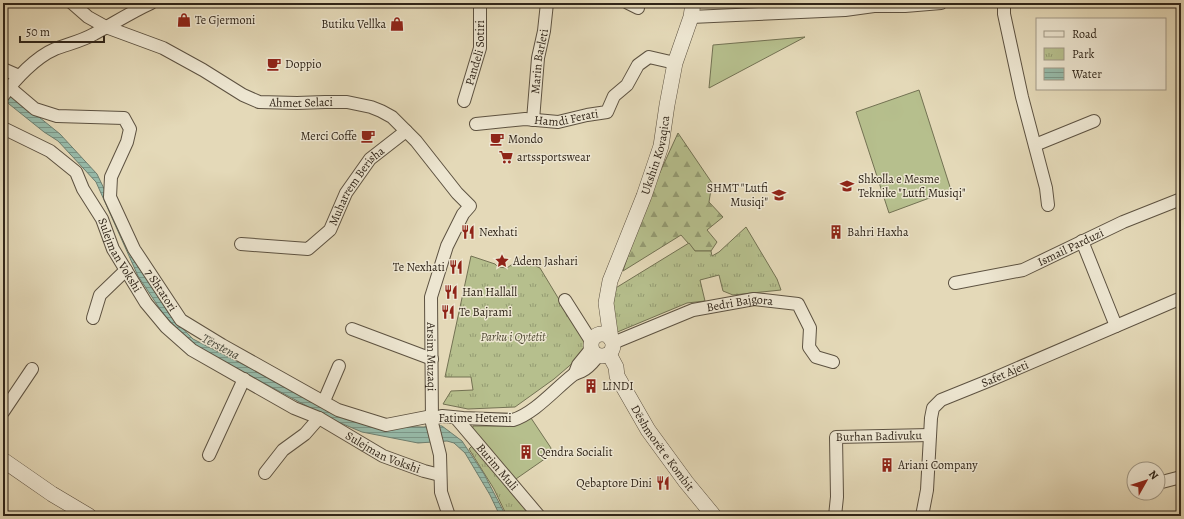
<svg xmlns="http://www.w3.org/2000/svg" width="1184" height="519" font-family="Alegreya,serif">
<style>
.green{fill:#b6bf8d;stroke:#737253}
.forest{fill:url(#forest-firs);stroke:#737253}
.park{fill:url(#park-tufts);stroke:#737253}
.water{fill:url(#water-rules);stroke:#6e7f70}
.lines{fill:none;stroke-linecap:round;stroke-linejoin:round}
.minor-casing{stroke:#5d5241;stroke-width:14}
.tertiary-casing{stroke:#5d5241;stroke-width:16}
.minor{stroke:#ede6d1;stroke-width:12}
.tertiary{stroke:#ede6d1;stroke-width:15}
.labels{text-anchor:middle;stroke-width:3;stroke-linejoin:round;paint-order:stroke}
.poi-label{font-size:12px;fill:#302519;stroke:#ede6d1;text-anchor:start}
.street-label{font-size:12px;fill:#302519;stroke:#ede6d1}
.park-label{font-size:12px;font-style:italic;fill:#524c36;stroke:#ede6d1}
.water-label{font-size:13px;font-style:italic;fill:#4a4a3d;stroke:#ede6d1}
</style>
<defs>
<pattern id="forest-firs" width="22" height="20" patternUnits="userSpaceOnUse"><rect width="22" height="20" fill="#b6bf8d"/><path d="M5 1l3.5 6h-7zM16 11l3.5 6h-7z" fill="#949b72"/></pattern>
<pattern id="park-tufts" width="24" height="20" patternUnits="userSpaceOnUse"><rect width="24" height="20" fill="#b6bf8d"/><path d="M3 7l-1-3M5 7V3M7 7l1-3M15 17l-1-3M17 17v-4M19 17l1-3" fill="none" stroke="#949b72"/></pattern>
<pattern id="water-rules" width="6" height="5" patternUnits="userSpaceOnUse"><rect width="6" height="5" fill="#97bbaa"/><path d="M0 2.5h6" fill="none" stroke="#7c988a"/></pattern>
</defs>
<rect width="100%" height="100%" fill="#e4d9b8"/>
<filter id="stains"><feTurbulence type="fractalNoise" baseFrequency=".005" numOctaves="4"/><feColorMatrix values="0 0 0 0 .2 0 0 0 0 .09 0 0 0 0 .02 0 0 0 .5 -.17"/></filter>
<radialGradient id="worn" r=".72"><stop offset=".6" stop-color="#630" stop-opacity="0"/><stop offset="1" stop-color="#630" stop-opacity=".3"/></radialGradient>
<!-- green -->
<g class="green">
<polygon points="805,37 709,88 713,45"/>
<polygon points="919,90 951,190 889,213 856,112"/>
<polygon points="529,415 551,448 549,456 513,481 472,431 473,426 513,426"/>
</g>
<!-- forest -->
<polygon class="forest" points="678,133 712,183 709,202 723,217 707,230 717,242 711,251 695,251 681,235 623,271 644,207"/>
<!-- park -->
<g class="park">
<polygon points="746,227 777,279 781,290 733,295 723,291 719,275 700,280 705,301 687,303 615,333 610,294 614,289 689,243 695,251 711,251 712,256 719,252"/>
<polygon points="471,256 495,264 498,267 507,268 519,259 540,268 589,349 554,379 515,407 468,409 443,404 451,391 473,390 471,377 445,377"/>
<polygon points="474,444 536,516 507,516 494,489 469,449"/>
</g>
<!-- water -->
<polygon class="water" points="3,82 34,113 60,134 97,174 108,197 128,246 169,314 193,339 315,401 345,419 372,426 424,427 432,425 442,426 462,441 484,474 506,516 500,516 490,495 465,453 454,443 447,441 418,443 362,432 331,419 193,345 164,315 138,276 96,182 58,141 44,132 9,104 3,97"/>
<g class="lines">
<defs>
<g id="minor">
<path id="s1" d="M72 3 88 17 106 27 163 48 203 70 243 95 259 102 297 103 325 102H347L371 107 381 111 392 117 416 141 457 193 470 206 463 214 447 246 431 297 432 423 440 455 441 492 449 516"/>
<polyline points="628,3 638,8"/>
<polyline points="1004,3 1004,14 1022,97 1046,188 1048,205"/>
<polyline points="691,17 845,10 874,6 905,6 941,3"/>
<polyline points="3,69 19,76"/>
<path id="s2" d="M9 87 35 109 57 116 124 118 130 129 127 142 111 177 110 197 134 249 181 320 222 345 338 410 386 425 432 416"/>
<path d="M3 96C15 79 36 57 55 49 68 44 82 41 94 34 113 24 131 12 151 3"/>
<path id="s3" d="M464 101 480 48V3"/>
<path id="s4" d="M533 120 538 58 544 31 547 3"/>
<path id="s5" d="M476 124 525 119 558 122 587 115 607 112 614 96 627 85 638 65 649 57 675 63"/>
<path id="s6" d="M3 128 50 151 76 172 83 189 102 219 113 249 146 303 166 327 192 350 294 408 319 418 383 456 424 471 440 475"/>
<polyline points="1035,145 1094,121"/>
<polyline points="1082,241 1116,326"/>
<path id="s7" d="M241 244 308 249 330 230 346 193 370 159 406 131"/>
<path id="s8" d="M955 283 1023 270 1123 222 1181 199"/>
<polyline points="565,300 591,341"/>
<polyline points="93,318 100,295 126,270"/>
<polyline points="352,329 432,359"/>
<path id="s9" d="M613 343 693 310 754 299 798 304 810 328 809 347 816 357 833 362"/>
<polyline points="575,373 578,365 591,349"/>
<polyline points="324,401 339,366"/>
<polyline points="3,412 32,369"/>
<path id="s10" d="M456 418 539 516"/>
<path d="M432 419 442 416 463 418 513 420C535 413 555 389 573 375 576 373 579 372 582 371 589 368 593 362 598 356"/>
<polyline points="209,455 244,379"/>
<polyline points="265,473 283,450 305,434 319,418"/>
<polyline points="1158,483 1181,477"/>
<path id="s11" d="M835 516 837 497 836 437 930 435"/>
<path id="s12" d="M922 516 927 490 931 418 933 408 941 400 988 381 1179 299"/>
</g>
<g id="tertiary">
<circle cx="602" cy="345" r="11"/>
<path id="s13" d="M611 339 606 303 610 281 644 196 661 146 667 105 675 63 691 17 693 3"/>
<path id="s14" d="M609 354 616 367 617 376 648 430 686 482 714 516"/>
<polyline points="3,460 52,494 89,516"/>
</g>
</defs>
<!-- minor casing -->
<use href="#minor" class="minor-casing"/>
<!-- tertiary casing -->
<use href="#tertiary" class="tertiary-casing"/>
<!-- minor -->
<use href="#minor" class="minor"/>
<!-- tertiary -->
<use href="#tertiary" class="tertiary"/>
</g>
<!-- icons -->
<defs>
<symbol id="shop-bare" viewBox="-9 -9 18 18"><path d="M-5-2.5h2.3a2.7 3.5 0 0 1 5.4 0H5L5.5 6h-11ZM-1.5-2.5h3a1.5 2.3 0 0 0-3 0Z" fill="#8f2418" stroke="#ede6d1" stroke-width="2.5" paint-order="stroke"/></symbol>
<symbol id="cafe-bare" viewBox="-9 -9 18 18"><path d="M-5.5-4.5H6V0H3Q3 3.5 0 3.5H-2.5Q-5.5 3.5-5.5 0ZM3-3.2v2h1.7v-2ZM-6 4.5H4V6H-6Z" fill="#8f2418" stroke="#ede6d1" stroke-width="2.5" paint-order="stroke"/></symbol>
<symbol id="supermarket-bare" viewBox="-9 -9 18 18"><path d="M-6-5.5h2.5l.6 2H6L4.5 2H-2.5L-4.4-4H-6ZM-1.5 3.2a1.3 1.3 0 1 0 .1 0ZM3 3.2a1.3 1.3 0 1 0 .1 0Z" fill="#8f2418" stroke="#ede6d1" stroke-width="2.5" paint-order="stroke"/></symbol>
<symbol id="school-bare" viewBox="-9 -9 18 18"><path d="M0-5L7-2L0 1L-7-2ZM-4 1L0 2.5L4 1V4Q0 6-4 4Z" fill="#8f2418" stroke="#ede6d1" stroke-width="2.5" paint-order="stroke"/></symbol>
<symbol id="restaurant-bare" viewBox="-9 -9 18 18"><path d="M-5-6h1v4h1v-4h1v4h1v-4h1v5L-1.5 .5V6h-2V.5L-5-1ZM5-6V6H3V1.5H1.5Q1.5-4 5-6Z" fill="#8f2418" stroke="#ede6d1" stroke-width="2.5" paint-order="stroke"/></symbol>
<symbol id="building-bare" viewBox="-9 -9 18 18"><path d="M-4-6H4V6H1V3H-1V6H-4ZM-2.5-4.3h1.7v1.8h-1.7ZM.8-4.3h1.7v1.8H.8ZM-2.5-1h1.7V.8h-1.7ZM.8-1h1.7V.8H.8Z" fill="#8f2418" stroke="#ede6d1" stroke-width="2.5" paint-order="stroke"/></symbol>
<symbol id="sight-bare" viewBox="-9 -9 18 18"><path d="M0-6L1.8-2.2L6-1.7L2.9 1.2L3.7 5.4L0 3.3L-3.7 5.4L-2.9 1.2L-6-1.7L-1.8-2.2Z" fill="#8f2418" stroke="#ede6d1" stroke-width="2.5" paint-order="stroke"/></symbol>
</defs>
<g fill-rule="evenodd">
<use href="#shop-bare" x="174" y="10" width="20" height="20"/>
<use href="#shop-bare" x="387" y="14" width="20" height="20"/>
<use href="#cafe-bare" x="264" y="54" width="20" height="20"/>
<use href="#cafe-bare" x="358" y="126" width="20" height="20"/>
<use href="#cafe-bare" x="487" y="129" width="20" height="20"/>
<use href="#supermarket-bare" x="496" y="147" width="20" height="20"/>
<use href="#school-bare" x="837" y="176" width="20" height="20"/>
<use href="#school-bare" x="769" y="185" width="20" height="20"/>
<use href="#restaurant-bare" x="458" y="222" width="20" height="20"/>
<use href="#building-bare" x="826" y="222" width="20" height="20"/>
<use href="#sight-bare" x="492" y="251" width="20" height="20"/>
<use href="#restaurant-bare" x="446" y="257" width="20" height="20"/>
<use href="#restaurant-bare" x="441" y="282" width="20" height="20"/>
<use href="#restaurant-bare" x="438" y="302" width="20" height="20"/>
<use href="#building-bare" x="581" y="376" width="20" height="20"/>
<use href="#building-bare" x="516" y="442" width="20" height="20"/>
<use href="#building-bare" x="877" y="455" width="20" height="20"/>
<use href="#restaurant-bare" x="653" y="473" width="20" height="20"/>
</g>
<g class="labels">
<!-- poi labels -->
<g class="poi-label">
<text x="195" y="24">Te Gjermoni</text>
<text x="386" y="28" text-anchor="end">Butiku Vellka</text>
<text x="285" y="68">Doppio</text>
<text x="357" y="140" text-anchor="end">Merci Coffe</text>
<text x="508" y="143">Mondo</text>
<text x="517" y="161">artssportswear</text>
<text x="858" y="183">Shkolla e Mesme<tspan x="858" dy="14">Teknike "Lutfi Musiqi"</tspan></text>
<text x="768" y="192" text-anchor="end">SHMT "Lutfi<tspan x="768" dy="14">Musiqi"</tspan></text>
<text x="479" y="236">Nexhati</text>
<text x="847" y="236">Bahri Haxha</text>
<text x="513" y="265">Adem Jashari</text>
<text x="445" y="271" text-anchor="end">Te Nexhati</text>
<text x="462" y="296">Han Hallall</text>
<text x="459" y="316">Te Bajrami</text>
<text x="602" y="390">LINDI</text>
<text x="537" y="456">Qendra Socialit</text>
<text x="898" y="469">Ariani Company</text>
<text x="652" y="487" text-anchor="end">Qebaptore Dini</text>
</g>
<!-- street labels -->
<g class="street-label">
<text dy="4" stroke="none"><textPath href="#s3" startOffset="50">Pandeli Sotiri</textPath></text>
<text dy="4" stroke="none"><textPath href="#s4" startOffset="59">Marin Barleti</textPath></text>
<text dy="4" stroke="none"><textPath href="#s1" startOffset="255">Ahmet Selaci</textPath></text>
<text dy="4" stroke="none"><textPath href="#s5" startOffset="91">Hamdi Ferati</textPath></text>
<text dy="4" stroke="none"><textPath href="#s13" startOffset="193">Ukshin Kovaqica</textPath></text>
<text dy="4" stroke="none"><textPath href="#s7" startOffset="148">Muharrem Berisha</textPath></text>
<text dy="4" stroke="none"><textPath href="#s8" startOffset="122">Ismail Parduzi</textPath></text>
<text dy="4" stroke="none"><textPath href="#s6" startOffset="180">Sulejman Vokshi</textPath></text>
<text dy="4" stroke="none"><textPath href="#s2" startOffset="315">7 Shtatori</textPath></text>
<text dy="4" stroke="none"><textPath href="#s9" startOffset="134">Bedri Bajgora</textPath></text>
<text dy="4" stroke="none"><textPath href="#s1" startOffset="627">Arsim Muzaqi</textPath></text>
<text dy="4" stroke="none"><textPath href="#s12" startOffset="189">Safet Ajeti</textPath></text>
<text x="475" y="422">Fatime Hetemi</text>
<text dy="4" stroke="none"><textPath href="#s11" startOffset="122">Burhan Badivuku</textPath></text>
<text dy="4" stroke="none"><textPath href="#s14" startOffset="109">Dëshmorët e Kombit</textPath></text>
<text dy="4" stroke="none"><textPath href="#s6" startOffset="518">Sulejman Vokshi</textPath></text>
<text dy="4" stroke="none"><textPath href="#s10" startOffset="64">Burim Muli</textPath></text>
</g>
<!-- park labels -->
<g class="park-label">
<text x="513" y="341">Parku i Qytetit</text>
</g>
<!-- water labels -->
<g class="water-label">
<text transform="translate(221 346) rotate(28)" y="5">Tërstena</text>
</g>
</g>
<!-- margin -->
<rect width="1184" height="519" fill="none" stroke="#e4d9b8" stroke-width="16"/>
<rect x="4" y="4" width="1176" height="511" fill="none" stroke="#302519" stroke-width="2"/>
<rect x="8" y="8" width="1168" height="503" fill="none" stroke="#302519"/>
<!-- legend -->
<rect x="1036" y="18" width="130" height="72" fill="#ede6d1" stroke="#a19987"/>
<rect x="1044" y="31" width="20" height="6" fill="#ede6d1" stroke="#a19987"/>
<text x="1072" y="38" font-size="12" fill="#302519">Road</text>
<rect x="1044" y="48" width="20" height="12" fill="url(#park-tufts)" stroke="#a19987"/>
<text x="1072" y="58" font-size="12" fill="#302519">Park</text>
<rect x="1044" y="68" width="20" height="12" fill="url(#water-rules)" stroke="#a19987"/>
<text x="1072" y="78" font-size="12" fill="#302519">Water</text>
<!-- north arrow -->
<g transform="translate(1146 481) rotate(51)"><circle r="19" fill="#ede6d1" stroke="#a19987"/>
<path d="M0-3L7 15L0 10L-7 15Z" fill="#8f2418"/>
<text y="-6" font-size="11" font-weight="bold" text-anchor="middle" fill="#302519">N</text>
</g>
<!-- scale -->
<path d="M20 36v6h84v-6" fill="none" stroke="#302519" stroke-width="2"/>
<text x="26" y="36" font-size="12" fill="#302519" stroke="#ede6d1" stroke-width="3" paint-order="stroke">50 m</text>
<rect width="100%" height="100%" filter="url(#stains)"/>
<rect width="100%" height="100%" fill="url(#worn)"/>
</svg>
